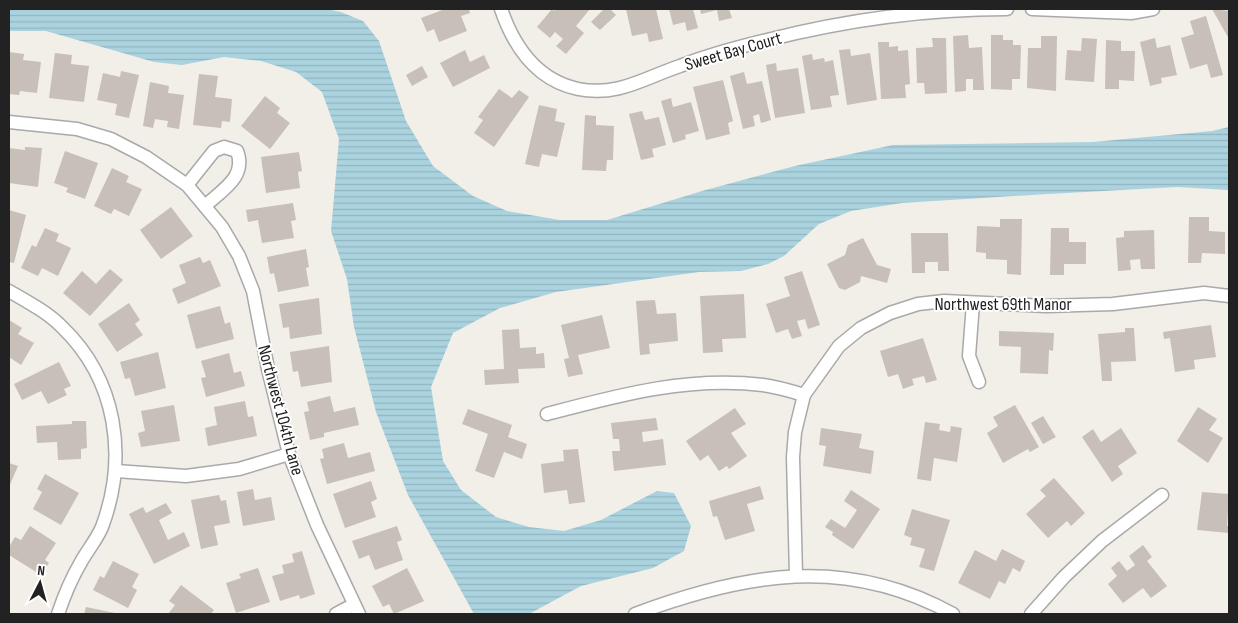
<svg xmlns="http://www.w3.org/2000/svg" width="1238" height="623" font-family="'Sofia Sans Condensed',sans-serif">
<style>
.water{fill:url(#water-rules)}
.building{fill:#c7bfb8}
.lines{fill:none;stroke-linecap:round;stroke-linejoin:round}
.minor-casing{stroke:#a9a9a9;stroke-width:15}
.minor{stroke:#fff;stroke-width:12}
.labels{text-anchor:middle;stroke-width:4;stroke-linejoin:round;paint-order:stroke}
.street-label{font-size:18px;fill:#222;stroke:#fff}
</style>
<defs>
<pattern id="water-rules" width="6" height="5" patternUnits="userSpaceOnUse" patternTransform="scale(1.25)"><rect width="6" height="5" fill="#aad3df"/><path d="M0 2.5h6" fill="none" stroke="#92b5bf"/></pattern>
</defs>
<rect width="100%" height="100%" fill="#f2efe9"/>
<!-- water -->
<polygon class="water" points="9,9 326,9 341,12 363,21 379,41 406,121 433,166 473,196 507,211 560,220 607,220 702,191 795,166 893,145 1093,142 1212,131 1229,127 1229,190 1177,187 1048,194 902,203 851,211 819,224 784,256 768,264 741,271 699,272 556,292 500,308 453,333 431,387 443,461 461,490 496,517 529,527 564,531 601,520 657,491 674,493 691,526 684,551 653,568 581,586 529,614 474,614 408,495 376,412 354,327 347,279 331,231 339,139 322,92 296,72 261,61 224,57 182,65 154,62 46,31 9,31"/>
<!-- building -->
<g class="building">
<polygon points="445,9 469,9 470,13 461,16 467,31 439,42 434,29 427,32 421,18"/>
<polygon points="552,9 554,11 556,9 590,9 576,26 584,33 566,54 556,46 563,39 555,32 550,38 537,27"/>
<polygon points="604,9 610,9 616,15 600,30 591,22"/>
<polygon points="626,9 656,9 663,39 649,42 647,33 632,36"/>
<polygon points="669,9 693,9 698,28 687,31 685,22 673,25"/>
<polygon points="700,9 729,9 732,18 719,21 717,10 701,14"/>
<polygon points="1212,9 1229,11 1229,39"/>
<polygon points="1206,16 1223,75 1211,78 1207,64 1190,69 1181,38 1194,34 1190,21"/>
<polygon points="968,35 969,48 982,47 984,90 973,90 973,79 966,79 966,91 955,92 953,36"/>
<polygon points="991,35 1003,35 1003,40 1013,40 1013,45 1021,45 1020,79 1012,79 1012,90 991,89"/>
<polygon points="1041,36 1057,36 1056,91 1027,88 1028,48 1041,48"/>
<polygon points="932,38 946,38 947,93 925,94 924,83 917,83 916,48 933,47"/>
<polygon points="1082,38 1097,39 1094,82 1065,80 1067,50 1081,51"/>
<polygon points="1155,38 1157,48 1170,45 1177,75 1161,78 1162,83 1150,86 1140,42"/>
<polygon points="1106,40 1121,41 1121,51 1135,51 1134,81 1119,80 1119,89 1105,89"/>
<polygon points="878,42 889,42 889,47 898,46 898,51 908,50 910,84 905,85 906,98 881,99"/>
<polygon points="850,49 851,56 870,53 877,100 847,105 839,50"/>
<polygon points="465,50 470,62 484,55 490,68 453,87 440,63"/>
<polygon points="9,52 24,54 23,60 41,62 37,93 20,91 19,95 9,94"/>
<polygon points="55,53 72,55 71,64 89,66 84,102 49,98"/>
<polygon points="812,54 813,60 824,58 825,62 833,60 839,95 830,96 832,107 811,110 802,56"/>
<polygon points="776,63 777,71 798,68 805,113 775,118 766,65"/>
<polygon points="422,66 428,77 412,86 406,75"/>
<polygon points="121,71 139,75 129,118 115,115 117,104 97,100 103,73 120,77"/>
<polygon points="744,72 747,84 762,81 771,120 761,123 759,114 753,116 755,126 743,129 730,76"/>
<polygon points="199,74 218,76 215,97 232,99 230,122 222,121 221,128 193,125"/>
<polygon points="723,80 733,121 728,123 730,134 706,140 693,87"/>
<polygon points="150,82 169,86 168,93 184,95 179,129 167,127 168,121 155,119 153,128 143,126"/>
<polygon points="499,89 512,98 519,90 529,97 494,147 474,133 483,120 478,117"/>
<polygon points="265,96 280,108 277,113 290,123 270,149 241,126"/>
<polygon points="671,98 673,107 691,102 699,131 685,135 686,139 673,143 661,101"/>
<polygon points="539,105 557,109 555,121 565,123 557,157 542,154 539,167 525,164"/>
<polygon points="642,111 645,120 659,117 666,145 652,149 654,157 641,160 629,114"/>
<polygon points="585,115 596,116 596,125 614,126 613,160 607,160 606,171 582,170"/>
<polygon points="25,147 42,148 38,187 9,183 9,148 25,150"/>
<polygon points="65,151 98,163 85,199 66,192 68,188 54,183"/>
<polygon points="299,152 302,171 298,172 300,188 266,193 261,157"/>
<polygon points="112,168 129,176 126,182 142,189 129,216 114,209 111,214 94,206"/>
<polygon points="293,203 296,220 291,221 294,238 262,243 258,220 248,222 246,210"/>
<polygon points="171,207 193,236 161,259 140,230"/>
<polygon points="9,210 26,215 14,263 9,262"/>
<polygon points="1189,217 1209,217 1209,231 1225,232 1225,254 1202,253 1201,263 1188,263"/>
<polygon points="1000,219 1022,219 1021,275 1007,274 1007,260 986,259 986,253 976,252 977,226 1000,227"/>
<polygon points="45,228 59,234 56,241 71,248 58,276 42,268 38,276 21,268 32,245 36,247"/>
<polygon points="1051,228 1069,228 1069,242 1086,242 1086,264 1064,264 1064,275 1050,275"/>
<polygon points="1154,230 1155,269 1141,269 1140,259 1130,260 1131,270 1118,271 1116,238 1124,237 1124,231"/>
<polygon points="911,233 948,233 949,271 938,271 938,262 925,262 925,273 912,273"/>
<polygon points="863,238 877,265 891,269 887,283 861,276 860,282 845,290 839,288 827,264 845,255 848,245"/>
<polygon points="306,249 309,267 306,268 309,286 278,292 274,273 270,274 267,257"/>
<polygon points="200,257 203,263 210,260 221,286 178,304 172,289 186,283 179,265"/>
<polygon points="110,269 123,280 90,316 63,293 82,271 96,284"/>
<polygon points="802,271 820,325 808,329 805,319 797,321 802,336 792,339 788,329 776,333 766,304 790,296 784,277"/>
<polygon points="744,294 746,338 722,339 723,352 703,353 700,296"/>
<polygon points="319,298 322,334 290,339 289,327 283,328 279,304"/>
<polygon points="655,300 657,314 676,313 678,341 649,344 650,354 640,355 636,301"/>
<polygon points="129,303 140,320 135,324 143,335 117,352 98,324"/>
<polygon points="220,306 225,324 230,322 234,339 196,349 187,315"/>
<polygon points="602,315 610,348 578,355 583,374 568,377 564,359 569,358 561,325"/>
<polygon points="9,320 22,328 18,334 34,343 21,365 9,357"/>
<polygon points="1211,325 1216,357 1194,360 1195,369 1175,372 1170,338 1164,339 1163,332"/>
<polygon points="1125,328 1134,328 1136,361 1111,362 1112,381 1102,381 1098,334 1125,332"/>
<polygon points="519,329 520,348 536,347 536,354 544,353 545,368 518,369 519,383 485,385 484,370 504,369 502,330"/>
<polygon points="999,331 1054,333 1053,351 1049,350 1048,374 1020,373 1021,347 999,346"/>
<polygon points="923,338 937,380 926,383 924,376 912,379 914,385 903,389 898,374 888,377 880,351"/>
<polygon points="329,346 332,382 301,387 298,371 293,372 290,352"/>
<polygon points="158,352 166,388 135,396 130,378 125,379 120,362"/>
<polygon points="229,353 234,373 241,371 245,386 206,397 201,378 206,377 201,361"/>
<polygon points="59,362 71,386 64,389 67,395 48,404 41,391 22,400 14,384"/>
<polygon points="330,396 334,412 355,407 359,425 324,433 324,437 310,440 304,412 309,411 307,402"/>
<polygon points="245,401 248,417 253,416 257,436 208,446 205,428 217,425 214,407"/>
<polygon points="174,405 180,441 141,447 138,433 145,431 141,411"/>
<polygon points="1015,405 1039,447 1030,452 1028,449 1003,463 987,433 998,426 993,417"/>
<polygon points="1198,407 1217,419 1209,430 1223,438 1208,463 1177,441"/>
<polygon points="735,408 746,424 731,433 747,456 729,469 727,466 719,471 708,455 700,461 686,441"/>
<polygon points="468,409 512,425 508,437 527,444 522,459 504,452 494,478 475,471 488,434 462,424"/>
<polygon points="1043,416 1056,437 1043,444 1031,423"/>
<polygon points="656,418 658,430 642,432 643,442 663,439 666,465 614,471 612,451 620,451 619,439 613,439 611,423"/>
<polygon points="72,421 86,421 87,448 81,449 81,459 58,460 57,442 37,443 36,426 72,424"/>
<polygon points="925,422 940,424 939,430 950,432 951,426 962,428 957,462 934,458 931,481 917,479"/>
<polygon points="821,428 862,434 859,448 874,451 871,474 823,466 826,446 819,445"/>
<polygon points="1121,428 1137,453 1118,466 1123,474 1112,482 1082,437 1093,429 1101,442"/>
<polygon points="344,443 348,458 370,452 375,471 327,484 320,459 324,458 322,449"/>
<polygon points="578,449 585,502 569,504 567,490 544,493 541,464 564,461 563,450"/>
<polygon points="9,463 18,466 9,487"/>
<polygon points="45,474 79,493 61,525 33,509 42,492 37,489"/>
<polygon points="1054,478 1085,513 1071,526 1067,521 1048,538 1026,514 1046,496 1040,490"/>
<polygon points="371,481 377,499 371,502 376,517 345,528 333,494"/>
<polygon points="760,486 764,499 747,504 755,531 725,540 717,516 713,517 709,501"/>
<polygon points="253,489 255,500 271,497 275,520 243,526 237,492"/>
<polygon points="851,490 880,509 853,549 832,535 833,532 825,527 831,519 845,528 857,510 844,501"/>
<polygon points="1202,492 1229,494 1227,526 1229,526 1229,533 1197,530"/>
<polygon points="219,495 221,501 226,500 230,523 214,526 218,545 201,549 191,500"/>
<polygon points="166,503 172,513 159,520 168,540 184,532 190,546 154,564 129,514 143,507 146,513"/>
<polygon points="912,509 950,520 934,571 919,567 925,549 910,545 912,538 904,535"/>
<polygon points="30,526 56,543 45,560 49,563 41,575 9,555 9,547 15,537 21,540"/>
<polygon points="397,526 402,540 397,542 403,560 375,570 369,555 359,559 352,541"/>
<polygon points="1143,545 1152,557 1147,561 1167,586 1151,598 1143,588 1123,603 1108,584 1117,576 1111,568 1119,561 1127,571 1135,565 1129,556"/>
<polygon points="1002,549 1025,561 1020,572 1013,568 1005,584 999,581 990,599 958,583 975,550 996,561"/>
<polygon points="302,551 315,594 300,599 299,595 280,601 272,576 284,573 282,565 294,562 292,554"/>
<polygon points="113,561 139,574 132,587 137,590 128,608 93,590 100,576 104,578"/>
<polygon points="258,568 270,602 236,613 226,583 241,578 239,574"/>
<polygon points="407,568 424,601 394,614 389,604 383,607 372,586"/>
<polygon points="181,585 214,610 211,614 168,614 175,605 169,601"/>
<polygon points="86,607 115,613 115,614 84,614"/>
</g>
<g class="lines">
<defs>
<g id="minor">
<path d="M501 9C514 47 536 80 578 89 618 97 644 78 680 66 708 55 738 47 767 40 846 20 925 9 1007 9"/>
<polyline points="1032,9 1131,13 1153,9"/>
<polyline points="9,122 77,129 111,139 146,157 187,185 222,227 239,256 253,291 268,369 289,454 317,525 359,614"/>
<path d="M187 185 214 151 224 147 237 151C247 177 222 190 205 206"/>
<path d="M9 291C28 302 47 312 62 327 117 380 128 457 102 527 97 539 87 551 81 562 71 579 64 596 58 614"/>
<polyline points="973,303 969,356 979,382"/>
<path d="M547 414C619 395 688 376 763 385 777 387 791 391 804 395L839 346 861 328 890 313 918 304 944 301 1046 306 1113 304 1204 293 1229 296"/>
<polyline points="116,471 186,476 239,469 289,454"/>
<polyline points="796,575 793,457 795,432 804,395"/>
<polyline points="336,614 353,605"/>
<path d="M635 614C745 573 846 555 953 614"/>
<polyline points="1031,614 1064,577 1102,541 1162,495"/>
</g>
</defs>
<!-- minor casing -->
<use href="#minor" class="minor-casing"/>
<!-- minor -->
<use href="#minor" class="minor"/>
</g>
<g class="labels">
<!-- street labels -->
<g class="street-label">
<text transform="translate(733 51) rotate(-16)" y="6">Sweet Bay Court</text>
<text x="1003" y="310">Northwest 69th Manor</text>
<text transform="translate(281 410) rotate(75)" y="6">Northwest 104th Lane</text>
</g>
</g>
<!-- border -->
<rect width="1238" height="623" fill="none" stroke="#222222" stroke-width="20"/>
<!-- north arrow -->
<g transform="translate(40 583) rotate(6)" stroke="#ffffff" stroke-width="4" paint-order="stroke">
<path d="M0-4L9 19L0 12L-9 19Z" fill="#222222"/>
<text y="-8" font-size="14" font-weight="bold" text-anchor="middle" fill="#222222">N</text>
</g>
</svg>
